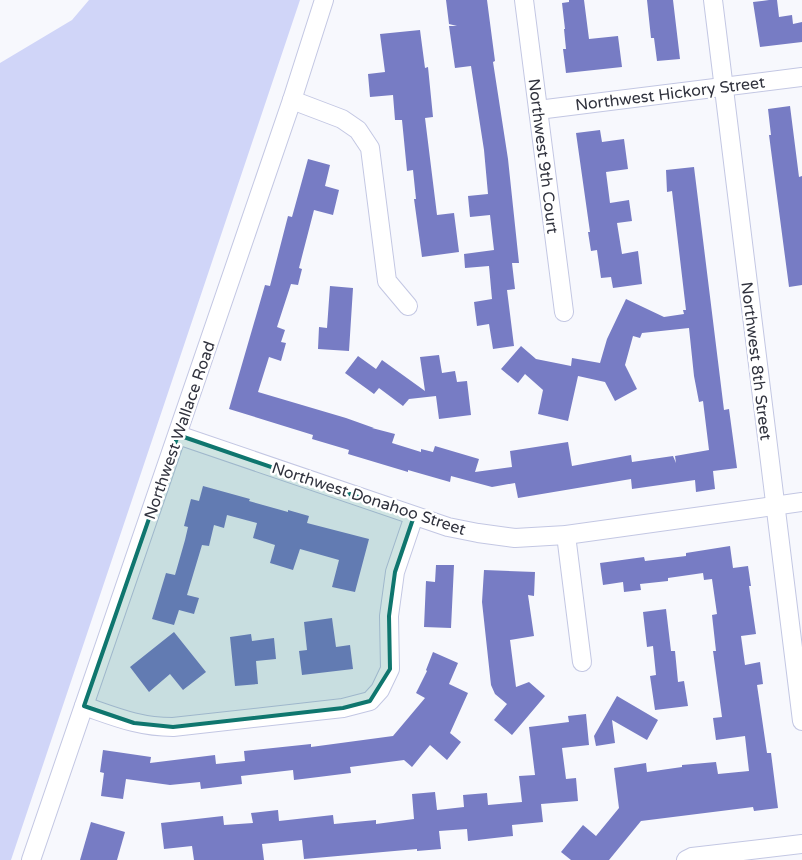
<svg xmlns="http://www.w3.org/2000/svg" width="802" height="860" font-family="'Varela Round',sans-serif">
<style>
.green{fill:#d0d5f8}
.building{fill:#777cc4}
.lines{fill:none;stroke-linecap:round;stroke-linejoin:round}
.minor-casing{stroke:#c3c7e3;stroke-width:20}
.minor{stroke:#fff;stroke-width:18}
.marked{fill:#0f766e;fill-opacity:0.2;stroke:#0f766e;stroke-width:4;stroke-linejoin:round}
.labels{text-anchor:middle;stroke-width:5;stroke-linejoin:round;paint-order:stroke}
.street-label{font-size:16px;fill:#30323d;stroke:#fff}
</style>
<rect width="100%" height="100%" fill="#f7f8fd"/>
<!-- green -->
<polygon class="green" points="89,0 300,0 11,860 0,860 0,63 72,20"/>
<!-- building -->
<g class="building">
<polygon points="446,0 487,0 495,61 493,62 508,159 519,263 512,263 515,289 507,290 514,346 493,349 489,324 477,326 474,302 492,299 489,266 465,268 464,254 494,250 490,215 470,217 468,196 488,194 484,150 471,66 455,68 449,26 457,26 449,24"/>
<polygon points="569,0 584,0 589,39 618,36 622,67 566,73 563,49 566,49 564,29 565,29 562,3 569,2"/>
<polygon points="647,0 673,0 680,59 657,61 654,38 651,38"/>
<polygon points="769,0 777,0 779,17 792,15 793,24 802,22 802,42 760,47 753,2"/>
<polygon points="420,30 425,68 428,67 433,117 425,118 437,215 454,213 459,252 422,257 414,199 416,199 413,170 407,171 402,120 395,120 393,95 370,97 368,74 385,72 380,34"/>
<polygon points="790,106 799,177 802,176 802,285 789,287 769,135 771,135 768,109"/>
<polygon points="600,130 602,142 624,139 628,169 606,172 610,203 629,200 632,221 617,223 622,254 638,251 642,284 613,288 611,277 601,278 597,250 591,251 588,232 590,232 576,133"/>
<polygon points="308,159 330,165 325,186 339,190 333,215 314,210 299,268 302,269 298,285 291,284 277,327 285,330 281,342 286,343 281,361 269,357 258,392 346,418 374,428 372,428 395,434 392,443 421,452 421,449 433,452 435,446 479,459 475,472 512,467 510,451 568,442 572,466 631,455 632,462 673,456 676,463 675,456 709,450 703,401 699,402 694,376 689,328 642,333 640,338 633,336 625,365 637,389 615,401 605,382 578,376 568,421 538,414 543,390 525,374 518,383 501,369 521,346 536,359 571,366 572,358 600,363 607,339 626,299 664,317 684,314 683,310 686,310 672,191 667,192 666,170 694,167 724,410 729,409 737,468 713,471 715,489 696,492 695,480 632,489 631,479 518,498 515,483 492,487 451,476 450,482 408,470 408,472 348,454 349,450 312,439 313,435 229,409 265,285 270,286 288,216 292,217"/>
<polygon points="330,286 353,288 349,351 318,349 319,327 327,328"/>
<polygon points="439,355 442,373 455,371 457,382 467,381 471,415 439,419 436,396 409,399 403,406 379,388 374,394 345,373 358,356 376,369 382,360 425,391 420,357"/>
<polygon points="203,486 250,499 249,501 288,512 288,510 309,516 307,523 369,539 355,592 332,587 339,560 300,549 293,570 270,563 275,545 253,538 257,523 227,515 224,528 214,525 209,546 202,545 187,595 199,598 194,614 179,610 174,625 152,619 166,573 175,575 185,540 188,527 184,526 191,499 199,501"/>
<polygon points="730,546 733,568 748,566 751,586 749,586 756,634 741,636 745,665 760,662 763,684 757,685 767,753 771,753 778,808 754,811 753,807 641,821 609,860 571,860 561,852 583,825 596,836 619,808 614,768 646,763 647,772 682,767 682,765 716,762 718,774 749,771 745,736 716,740 713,718 722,717 713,651 716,651 712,615 717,614 712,579 704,580 703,573 668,578 668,581 640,584 641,590 624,592 623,582 603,585 600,563 644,557 645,561 686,556 686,553"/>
<polygon points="436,565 454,565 451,628 424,627 426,581 435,582"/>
<polygon points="484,570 535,572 534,596 528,595 534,636 510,640 516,687 529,682 545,696 512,735 494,720 507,704 495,694 491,685 482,602"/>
<polygon points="666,609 671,651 675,651 678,682 684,681 688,706 655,710 650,676 656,675 653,646 647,647 643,612"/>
<polygon points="332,618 336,647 350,645 353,669 302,675 299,651 307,650 304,622"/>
<polygon points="174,632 206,672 183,690 170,674 149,692 130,667"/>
<polygon points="251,634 252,641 274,638 276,659 256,661 258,684 235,686 230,637"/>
<polygon points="433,652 458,663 449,684 468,693 450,733 461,742 447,760 430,745 412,767 404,760 350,767 351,773 294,780 293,770 241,776 242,784 201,789 200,782 170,785 126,779 123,799 101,796 104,773 100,772 103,750 151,757 150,763 215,755 216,764 245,761 244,751 311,744 311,747 393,736 425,698 416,693 427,671 426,670"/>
<polygon points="617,696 658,720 647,740 612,720 615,743 596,746 594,736"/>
<polygon points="586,714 589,745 562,748 566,779 576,778 578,801 541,804 543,822 512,825 513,836 468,841 467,829 439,831 441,849 417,851 417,849 304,859 302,840 262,844 264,860 194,860 192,846 164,849 161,823 223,816 224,825 253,823 251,813 278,810 279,821 333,815 334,824 376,820 376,824 414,819 412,794 435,792 437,810 464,807 463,795 487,793 488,805 522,802 519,776 535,775 529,727 569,722 568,716"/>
<polygon points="91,822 125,832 117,860 80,860"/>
</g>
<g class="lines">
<defs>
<g id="minor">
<polyline points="524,0 564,312"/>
<polyline points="713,0 802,721"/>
<polyline points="292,100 342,119 358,130 370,148 387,281 408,306"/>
<polyline points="538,110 802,77"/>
<polyline points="178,435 448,527 478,533 515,538 566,535 802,502"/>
<polyline points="566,535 582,662"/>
<path d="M84 706C116 717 139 727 173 727L343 708 370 701 380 690 390 669 389 616 395 572 414 516"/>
<polyline points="31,860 292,100 324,0"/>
<polyline points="686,860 692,857 802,844"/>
</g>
</defs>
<!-- minor casing -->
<use href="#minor" class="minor-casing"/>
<!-- minor -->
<use href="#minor" class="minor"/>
</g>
<!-- marked area -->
<path class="marked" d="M178 435 414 516 395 572 389 616 390 669 370 701 343 708 173 727 134 723 84 706Z"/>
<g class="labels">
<!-- street labels -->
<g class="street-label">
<text transform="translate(670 93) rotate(-7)" y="6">Northwest Hickory Street</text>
<text transform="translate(544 156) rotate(83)" y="6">Northwest 9th Court</text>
<text transform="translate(757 361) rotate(83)" y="6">Northwest 8th Street</text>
<text transform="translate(179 430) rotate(-71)" y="6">Northwest Wallace Road</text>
<text transform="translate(369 498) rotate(18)" y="6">Northwest Donahoo Street</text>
</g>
</g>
</svg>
